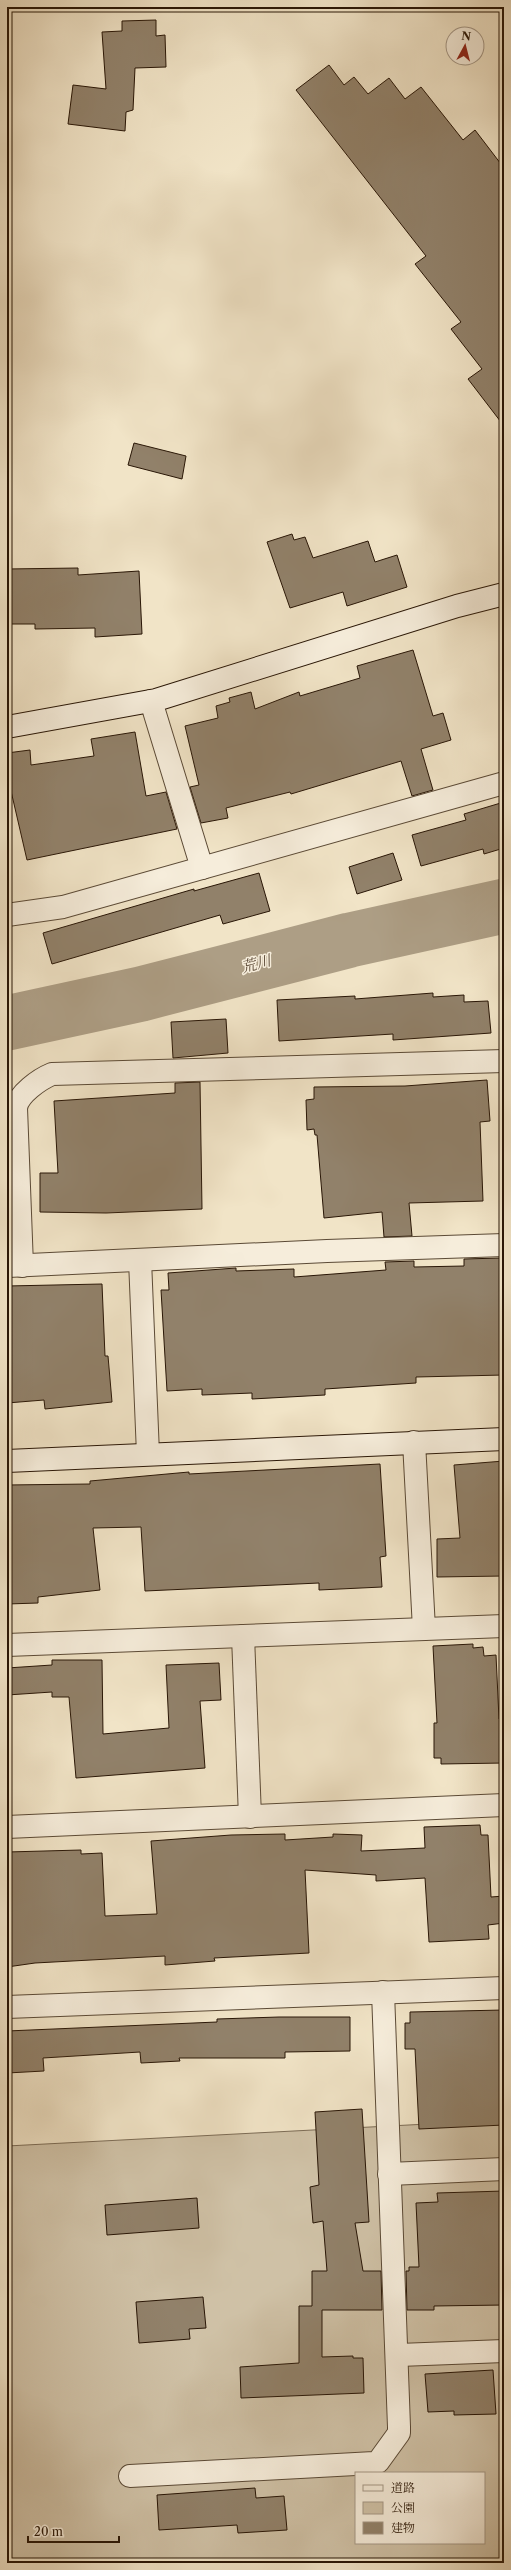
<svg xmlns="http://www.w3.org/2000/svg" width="511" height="2570" font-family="'Libre Caslon Text','Noto Serif JP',serif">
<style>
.green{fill:#cfc1a6;stroke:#7c6c56;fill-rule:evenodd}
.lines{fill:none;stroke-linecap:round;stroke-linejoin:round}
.river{stroke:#ad9e85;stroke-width:55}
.building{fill:#91816a;stroke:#291606}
.street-casing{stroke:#5b4a36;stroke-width:24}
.secondary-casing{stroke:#291606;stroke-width:24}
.street{stroke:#f6eddb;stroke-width:22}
.secondary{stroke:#f6eddb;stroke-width:22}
.labels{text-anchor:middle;stroke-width:3;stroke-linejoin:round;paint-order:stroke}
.water-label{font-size:15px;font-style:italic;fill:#5e4c39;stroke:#f6eddb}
</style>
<rect width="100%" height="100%" fill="#f1e4c7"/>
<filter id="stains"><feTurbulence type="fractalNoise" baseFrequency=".005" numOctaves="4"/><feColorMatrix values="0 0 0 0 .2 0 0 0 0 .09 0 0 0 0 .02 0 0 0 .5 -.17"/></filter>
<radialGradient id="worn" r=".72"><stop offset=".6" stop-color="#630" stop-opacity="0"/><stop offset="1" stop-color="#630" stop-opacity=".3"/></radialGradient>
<!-- green -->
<path class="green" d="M504 2120V2563H7V2146ZM356 2473H484V2543H356Z"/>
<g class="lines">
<!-- river -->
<polyline class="river" points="7,1023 141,994 350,940 504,906"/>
</g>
<!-- building -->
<g class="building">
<polygon points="156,20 156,36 165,35 166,67 135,68 133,110 126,112 125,131 68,124 73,85 106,89 102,32 122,31 122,21"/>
<polygon points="329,65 344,85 354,77 368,94 389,78 405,99 421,87 463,140 475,130 504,168 504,426 468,379 482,369 451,329 461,322 415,264 426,256 296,90"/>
<polygon points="134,443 186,456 182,479 128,465"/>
<polygon points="292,534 294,540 305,537 313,558 368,541 375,562 397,555 407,587 347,606 343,592 290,608 267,542"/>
<polygon points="78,568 78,575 139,571 142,634 95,637 95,628 35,629 35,624 7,624 7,569"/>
<polygon points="413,650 433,716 443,713 451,740 421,749 433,790 412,796 401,761 291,794 290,792 226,808 228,818 201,823 190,787 199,785 185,726 218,718 216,706 230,702 229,698 251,692 255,709 299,692 300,696 360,678 357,666"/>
<polygon points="135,732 146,796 166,792 177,829 27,860 11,791 7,791 7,753 30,750 31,765 94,756 91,739"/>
<polygon points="504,802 504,848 484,854 483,849 421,866 412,835 466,820 464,814"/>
<polygon points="393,853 402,880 357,894 349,867"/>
<polygon points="259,873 270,911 223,924 220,915 52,964 43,933 194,889 194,891"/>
<polygon points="433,993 433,997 464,995 464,1002 488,1001 491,1033 393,1040 393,1034 279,1041 277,1000 355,996 355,999"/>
<polygon points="226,1019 228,1053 173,1058 171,1022"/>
<polygon points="487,1080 490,1121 480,1122 483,1201 409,1203 412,1236 384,1237 382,1212 324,1218 317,1135 315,1135 314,1129 307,1130 306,1100 314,1099 314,1087 405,1086"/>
<polygon points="200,1082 202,1209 106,1213 40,1212 40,1173 58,1173 54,1101 175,1093 175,1083"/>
<polygon points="501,1258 504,1375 416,1377 416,1383 325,1389 325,1395 252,1399 252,1393 202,1395 202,1389 167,1391 161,1290 169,1290 168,1273 236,1268 236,1271 294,1269 294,1277 386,1270 385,1262 414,1261 414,1267 464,1266 464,1259"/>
<polygon points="102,1284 105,1356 108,1356 112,1402 45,1409 44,1400 7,1403 7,1286"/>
<polygon points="504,1461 504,1576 437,1577 437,1539 460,1538 454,1465"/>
<polygon points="380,1464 386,1556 380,1557 382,1587 319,1590 319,1583 145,1591 141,1527 93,1528 100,1590 38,1597 38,1603 7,1604 7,1485 90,1484 90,1481 189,1472 189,1474"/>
<polygon points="473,1644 473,1648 483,1647 484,1656 496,1655 499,1719 504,1719 504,1763 441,1764 441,1758 434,1758 434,1723 437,1723 433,1646"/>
<polygon points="52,1660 102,1660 103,1734 169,1728 166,1665 219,1663 221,1700 200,1701 205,1768 76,1778 69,1697 52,1697 52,1692 7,1695 7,1668 52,1665"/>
<polygon points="480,1825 481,1835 488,1835 491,1897 504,1896 504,1923 488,1925 489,1939 429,1942 425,1878 376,1881 376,1875 305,1870 309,1953 214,1958 215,1961 165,1965 165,1956 35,1963 7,1967 7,1852 81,1850 81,1854 102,1853 105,1916 157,1914 151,1841 231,1835 285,1834 285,1840 333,1837 333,1834 362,1835 361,1851 425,1848 424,1827"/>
<polygon points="504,2010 504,2125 419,2129 415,2049 405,2049 405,2023 410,2023 410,2012"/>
<polygon points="279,2017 350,2017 350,2051 285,2052 285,2058 179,2058 180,2061 141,2063 140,2052 43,2058 44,2071 7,2073 7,2031 217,2022 217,2019"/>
<polygon points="362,2109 369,2222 355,2223 363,2271 381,2271 382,2310 322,2310 322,2357 353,2356 353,2358 363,2358 364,2393 241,2398 240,2367 299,2363 299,2306 312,2306 312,2271 327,2271 323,2221 313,2223 310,2187 319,2185 315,2112"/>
<polygon points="504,2191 504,2305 434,2306 434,2310 407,2310 406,2271 409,2271 409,2267 419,2267 416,2203 438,2202 437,2193"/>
<polygon points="197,2198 199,2228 107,2235 105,2205"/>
<polygon points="203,2297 206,2328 189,2329 190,2339 139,2343 136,2302"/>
<polygon points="493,2370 496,2414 454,2415 454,2411 428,2412 425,2374"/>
<polygon points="255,2488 256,2498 284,2496 287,2530 238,2533 237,2525 159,2530 157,2495"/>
</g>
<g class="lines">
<defs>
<g id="street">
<polyline points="151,701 202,868"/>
<polyline points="7,915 63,907 504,783"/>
<polyline points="140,1260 148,1454"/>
<polyline points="8,1266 327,1251 504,1245"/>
<path d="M22 1266 16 1108C18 1094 40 1079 52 1074L504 1061"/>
<polyline points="414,1442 424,1629"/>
<polyline points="243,1636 250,1817"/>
<polyline points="7,1645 504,1626"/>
<polyline points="7,1827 504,1805"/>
<polyline points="7,2007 504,1988"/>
<polyline points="389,2174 504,2169"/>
<polyline points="399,2355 504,2351"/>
<polyline points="130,2476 374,2463 378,2462 399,2433 399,2427 383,1992"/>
</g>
<g id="secondary">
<polyline points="7,727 156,700 457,606 504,594"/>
<polyline points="7,1461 504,1439"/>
</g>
</defs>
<!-- street casing -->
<use href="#street" class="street-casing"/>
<!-- secondary casing -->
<use href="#secondary" class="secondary-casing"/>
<!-- street -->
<use href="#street" class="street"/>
<!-- secondary -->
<use href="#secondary" class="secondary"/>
</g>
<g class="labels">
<!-- water labels -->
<g class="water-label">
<text transform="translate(256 964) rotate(-15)" y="5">荒川</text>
</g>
</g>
<!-- margin -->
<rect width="511" height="2570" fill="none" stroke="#f1e4c7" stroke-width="24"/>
<rect x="8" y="8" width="495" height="2554" fill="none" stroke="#291606" stroke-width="2"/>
<rect x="12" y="12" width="487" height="2546" fill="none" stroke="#291606"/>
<!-- legend -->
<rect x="355" y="2472" width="130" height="72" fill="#f6eddb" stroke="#a49786"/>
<rect x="363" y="2485" width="20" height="6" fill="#f6eddb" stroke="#a49786"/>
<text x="391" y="2492" font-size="12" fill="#291606">道路</text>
<rect x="363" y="2502" width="20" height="12" fill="#cfc1a6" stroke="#a49786"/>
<text x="391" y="2512" font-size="12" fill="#291606">公園</text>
<rect x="363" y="2522" width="20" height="12" fill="#91816a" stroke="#a49786"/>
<text x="391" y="2532" font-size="12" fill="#291606">建物</text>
<!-- north arrow -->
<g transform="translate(465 46) rotate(7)"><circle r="19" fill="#f6eddb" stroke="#a49786"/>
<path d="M0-3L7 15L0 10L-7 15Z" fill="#8f2418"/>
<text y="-6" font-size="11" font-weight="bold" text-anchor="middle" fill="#291606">N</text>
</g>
<!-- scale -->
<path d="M28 2536v6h91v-6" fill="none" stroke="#291606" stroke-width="2"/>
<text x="34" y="2536" font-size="12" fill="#291606" stroke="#f6eddb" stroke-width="3" paint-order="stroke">20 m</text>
<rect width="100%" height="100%" filter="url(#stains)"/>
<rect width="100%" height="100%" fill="url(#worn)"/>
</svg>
